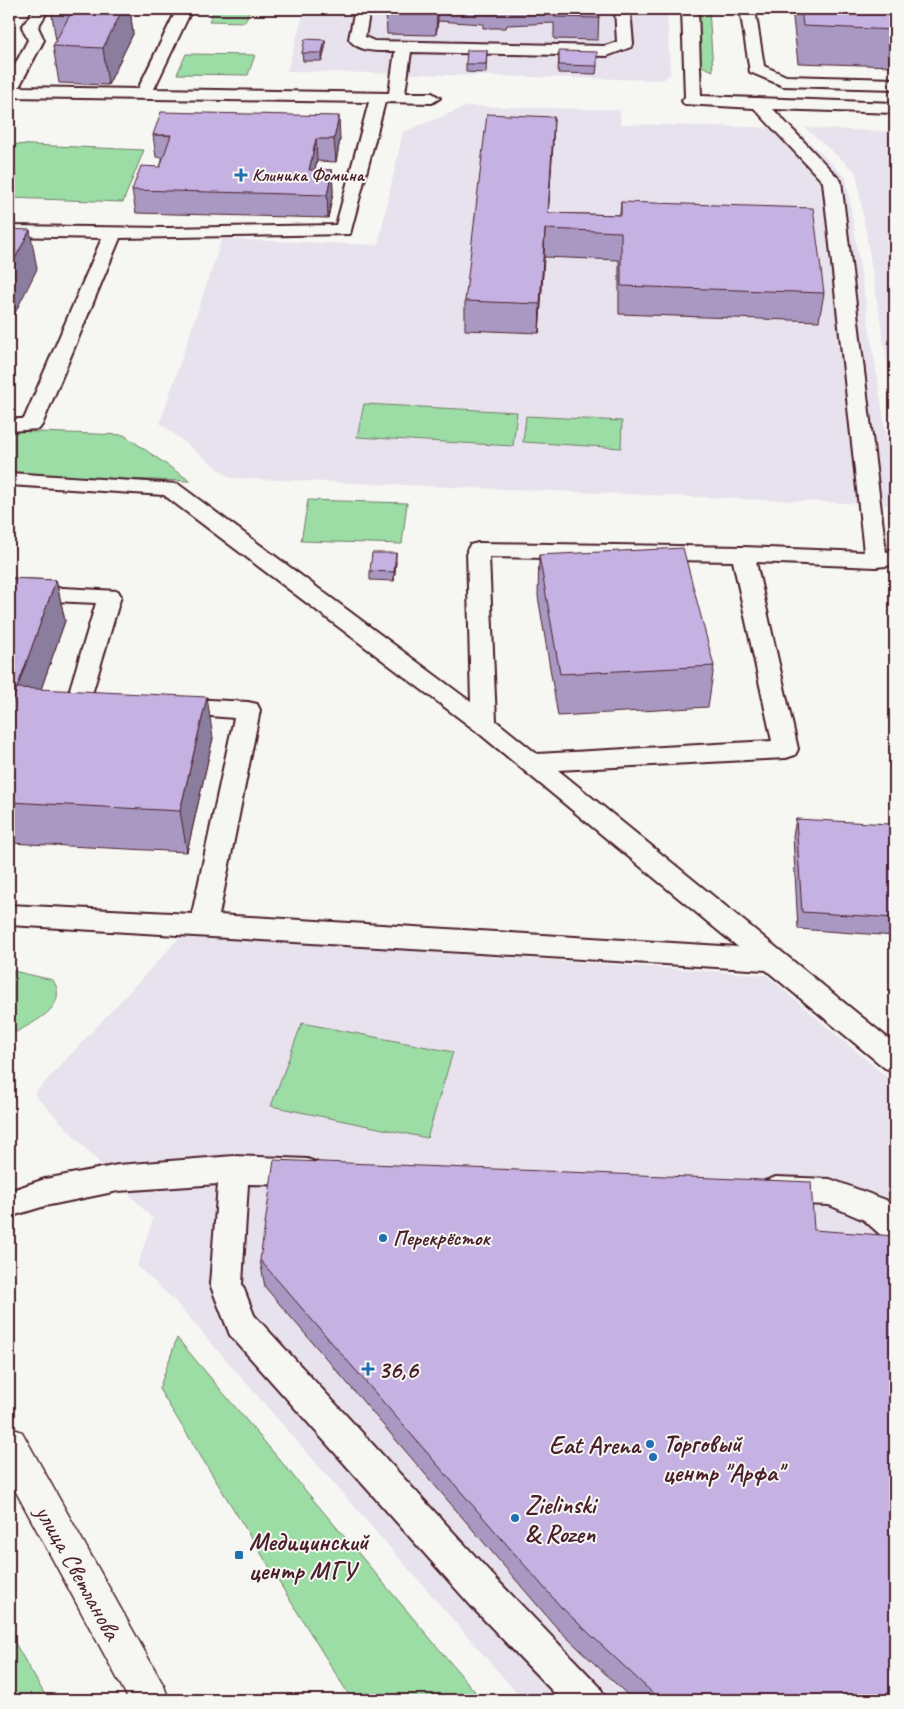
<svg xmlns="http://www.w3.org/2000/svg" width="904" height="1709" font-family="Caveat,sans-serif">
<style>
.built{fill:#e7e2ed}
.green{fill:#9cdca5;stroke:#737e68}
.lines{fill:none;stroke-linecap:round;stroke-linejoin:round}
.lane-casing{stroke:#4a1f2b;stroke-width:4}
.secondary-casing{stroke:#4a1f2b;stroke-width:3}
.lane{fill:#f6f6f2;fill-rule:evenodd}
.secondary{fill:#f6f6f2;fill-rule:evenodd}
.wall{fill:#a999c2;stroke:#4a1f2b}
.shaded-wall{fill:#8a7d9e;stroke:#4a1f2b}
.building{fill:#c5b2e2;stroke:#4a1f2b}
.poi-dot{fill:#1f6fb2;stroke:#f6f6f2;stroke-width:2}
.labels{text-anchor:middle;stroke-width:4;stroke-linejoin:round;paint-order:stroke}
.far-poi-label{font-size:18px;font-weight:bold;fill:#4a1f2b;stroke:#f6f6f2;text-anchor:start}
.poi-label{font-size:21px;font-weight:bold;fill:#4a1f2b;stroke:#f6f6f2;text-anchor:start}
.near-poi-label{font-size:25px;font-weight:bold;fill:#4a1f2b;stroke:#f6f6f2;text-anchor:start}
.near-street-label{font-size:25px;fill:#4a1f2b;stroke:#f6f6f2}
</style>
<rect width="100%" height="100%" fill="#f6f6f2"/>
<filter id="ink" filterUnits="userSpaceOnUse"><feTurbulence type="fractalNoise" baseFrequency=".02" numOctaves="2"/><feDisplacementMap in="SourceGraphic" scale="10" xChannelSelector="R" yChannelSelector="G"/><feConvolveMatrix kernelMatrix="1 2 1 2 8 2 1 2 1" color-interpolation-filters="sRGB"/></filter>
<g filter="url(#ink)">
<!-- built -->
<g class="built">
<polygon points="305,9 667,9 670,74 663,80 287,71"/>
<polygon points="468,106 620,110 620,124 795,128 846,178 895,491 895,505 230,478 160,423 222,239 378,245 403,132"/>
<polygon points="805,128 895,132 895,410 856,172"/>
<polygon points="182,935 766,975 895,1084 895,1700 523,1700 172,1298 137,1266 153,1219 34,1094"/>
</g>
<!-- green -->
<g class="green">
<polygon points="215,9 250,9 245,22 209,21"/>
<polygon points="695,9 709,9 713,71 697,64"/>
<polygon points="186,54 255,55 248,75 177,74"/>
<polygon points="9,144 144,150 123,202 9,198"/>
<polygon points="364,404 517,412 513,446 357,437"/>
<polygon points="526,416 622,421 621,448 523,442"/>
<polygon points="9,431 124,435 190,481 9,476"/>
<polygon points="308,500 407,503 402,544 301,541"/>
<path d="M9 970 53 980C71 1009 29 1024 9 1036Z"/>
<polygon points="302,1023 453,1052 427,1138 271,1106"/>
<polygon points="177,1338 482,1700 352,1700 159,1389"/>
<polygon points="9,1633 48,1700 9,1700"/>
</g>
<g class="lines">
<defs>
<g id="lane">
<path d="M34 9H49L38 27 44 40 19 87 138 89 177 9H192L154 89 389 93 395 51C380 51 359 53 349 39L355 9H370L365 37 374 41 605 46 617 42 615 9H630L633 44 631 47 607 56 411 52 405 93H432L440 98 432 103 385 102 350 234 120 238 42 425 39 429 9 431V419H24L102 238 9 236V226L168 228 336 225 369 102 9 97V76L28 40 22 27Z"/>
<path d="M682 9H698L701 96 895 103V113L773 109 841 181 886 552 895 551V565L876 567 756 562 798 749 795 755 786 758 558 770 895 1044V1072L885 1068 766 970 9 925V905L192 914 234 718 163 712 160 706 163 700 172 698 248 702 257 704 260 710 219 915 738 947 475 730 164 495 9 485V473L178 484 471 702 467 550 470 545 478 543 743 547 864 552 823 182 754 108 684 104 682 101 685 97ZM489 557 733 561 772 741 537 754 496 721Z"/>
<polygon points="740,9 755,9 764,66 786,76 895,79 895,89 783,86 750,72"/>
<path d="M9 585 118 591 121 596 92 694 112 697 115 703 112 709C98 713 83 712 69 708L66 702 96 603 9 599Z"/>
<polygon points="234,1156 307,1159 318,1163 322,1172 318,1181 307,1185 248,1184 242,1284 254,1315 499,1582 600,1687 606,1700 561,1700 473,1608 230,1335 210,1284 218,1184 118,1191 45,1206 9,1217 9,1191 45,1179 118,1165"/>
<polygon points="776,1177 830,1179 886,1200 895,1209 895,1242 884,1238 864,1220 829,1205 776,1203 765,1199 761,1190 765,1181"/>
</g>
<polygon id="secondary" points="9,1427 22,1432 164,1686 169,1700 129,1700 9,1479"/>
</defs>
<!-- lane casing -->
<use href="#lane" class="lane-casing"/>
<!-- secondary casing -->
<use href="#secondary" class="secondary-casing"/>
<!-- lane -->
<use href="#lane" class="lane"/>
<!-- secondary -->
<use href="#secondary" class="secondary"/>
</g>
<!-- wall -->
<g class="wall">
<polygon points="51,9 130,9 133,34 108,85 59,83 53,46 56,41"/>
<polygon points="387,9 599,9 598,40 554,39 554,23 507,25 506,28 483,28 483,24 438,21 436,35 387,34 386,13"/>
<polygon points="792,9 895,9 895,66 798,63"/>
<polygon points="325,40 325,48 322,61 303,61 302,53"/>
<polygon points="487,50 486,73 466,72 466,64"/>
<polygon points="559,51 597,66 596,74 558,73"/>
<polygon points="153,135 340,139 336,162 317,161 315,170 332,170 333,193 328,218 136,213 132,190 160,167 163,158 156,157"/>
<polygon points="553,144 548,213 620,215 621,202 824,293 819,321 619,314 619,260 544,257 539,333 465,330 465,301"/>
<polygon points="539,555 714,666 708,707 558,716 538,596"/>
<polygon points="396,562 394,581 370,580 370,571"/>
<polygon points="9,578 56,580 65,621 41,689 213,738 187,852 9,843"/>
<polygon points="796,819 895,869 895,936 798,929 793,836"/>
<polygon points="814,1230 895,1700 633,1700 557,1628 265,1287 260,1260"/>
</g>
<!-- shaded-wall -->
<g class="shaded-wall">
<polygon points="109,9 130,9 133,34 108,85 103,48"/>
<polygon points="437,9 438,9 438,21 436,35"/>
<polygon points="325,40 325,48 322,61 322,53"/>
<polygon points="339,116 340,139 336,162 334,139"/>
<polygon points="554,117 553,144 547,229"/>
<polygon points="316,139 317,161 310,192 309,170"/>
<polygon points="332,170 333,193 328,218 327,195"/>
<polygon points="545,229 544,257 539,333 540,304"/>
<polygon points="30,230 37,269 9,325 9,270"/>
<polygon points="396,553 396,562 394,581 394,572"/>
<polygon points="56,580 65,621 27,729 17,688"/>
<polygon points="207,697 213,738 187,852 180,811"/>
</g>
<!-- building -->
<g class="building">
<polygon points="73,9 123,9 103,48 53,46"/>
<polygon points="387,9 437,9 436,14 386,13"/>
<polygon points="555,9 599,9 599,18 555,17"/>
<polygon points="801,9 895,9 895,30 803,26"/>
<polygon points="305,39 325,40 322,53 302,53"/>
<polygon points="467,50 487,50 486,64 466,64"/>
<polygon points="559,51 597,52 597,66 559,65"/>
<polygon points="161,112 339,116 334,139 316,139 309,170 332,170 327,195 132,190 141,166 160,167 171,135 153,135"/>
<polygon points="487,114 554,117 548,213 621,215 621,202 813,208 824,293 621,286 621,232 545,229 540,304 465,301"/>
<polygon points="9,229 30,230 9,270"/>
<polygon points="683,548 714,666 560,674 539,555"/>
<polygon points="372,553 396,553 394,572 370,571"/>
<polygon points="9,578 56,580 17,688 9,688"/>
<polygon points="17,688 207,697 180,811 9,802 9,712"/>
<polygon points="796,819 890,824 895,869 895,918 802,912"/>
<polygon points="274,1160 811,1182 814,1230 895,1236 895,1700 660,1700 560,1606 260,1260"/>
</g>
</g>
<!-- markers -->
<g class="poi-dot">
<path d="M238.5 167.5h5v5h5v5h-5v5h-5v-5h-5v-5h5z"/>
<circle cx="383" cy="1238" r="5"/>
<path d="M365.5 1361.5h5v5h5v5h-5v5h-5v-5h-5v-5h5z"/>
<circle cx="650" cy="1444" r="5"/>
<circle cx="653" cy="1457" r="5"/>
<circle cx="515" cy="1518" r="5"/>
<rect x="234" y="1550" width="10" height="10" rx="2.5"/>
</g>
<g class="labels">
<!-- far-poi labels -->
<g class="far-poi-label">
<text x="252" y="181">Клиника Фомина</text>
</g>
<!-- poi labels -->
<g class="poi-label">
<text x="393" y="1245">Перекрёсток</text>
</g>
<!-- near-poi labels -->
<g class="near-poi-label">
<text x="378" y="1378">36,6</text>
<text x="663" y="1452">Торговый<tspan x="663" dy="29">центр "Арфа"</tspan></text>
<text x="640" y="1453" text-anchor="end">Eat Arena</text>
<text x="525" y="1513">Zielinski<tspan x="525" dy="29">&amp; Rozen</tspan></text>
<text x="249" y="1550">Медицинский<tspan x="249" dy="29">центр МГУ</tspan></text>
</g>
<!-- near-street labels -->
<g class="near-street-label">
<text transform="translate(79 1572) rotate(61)" y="9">улица Светланова</text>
</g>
</g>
<!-- margin -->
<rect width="904" height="1709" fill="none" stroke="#f6f6f2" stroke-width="30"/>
<rect x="15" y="15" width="874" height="1679" fill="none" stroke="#4a1f2b" stroke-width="2" filter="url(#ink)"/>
</svg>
